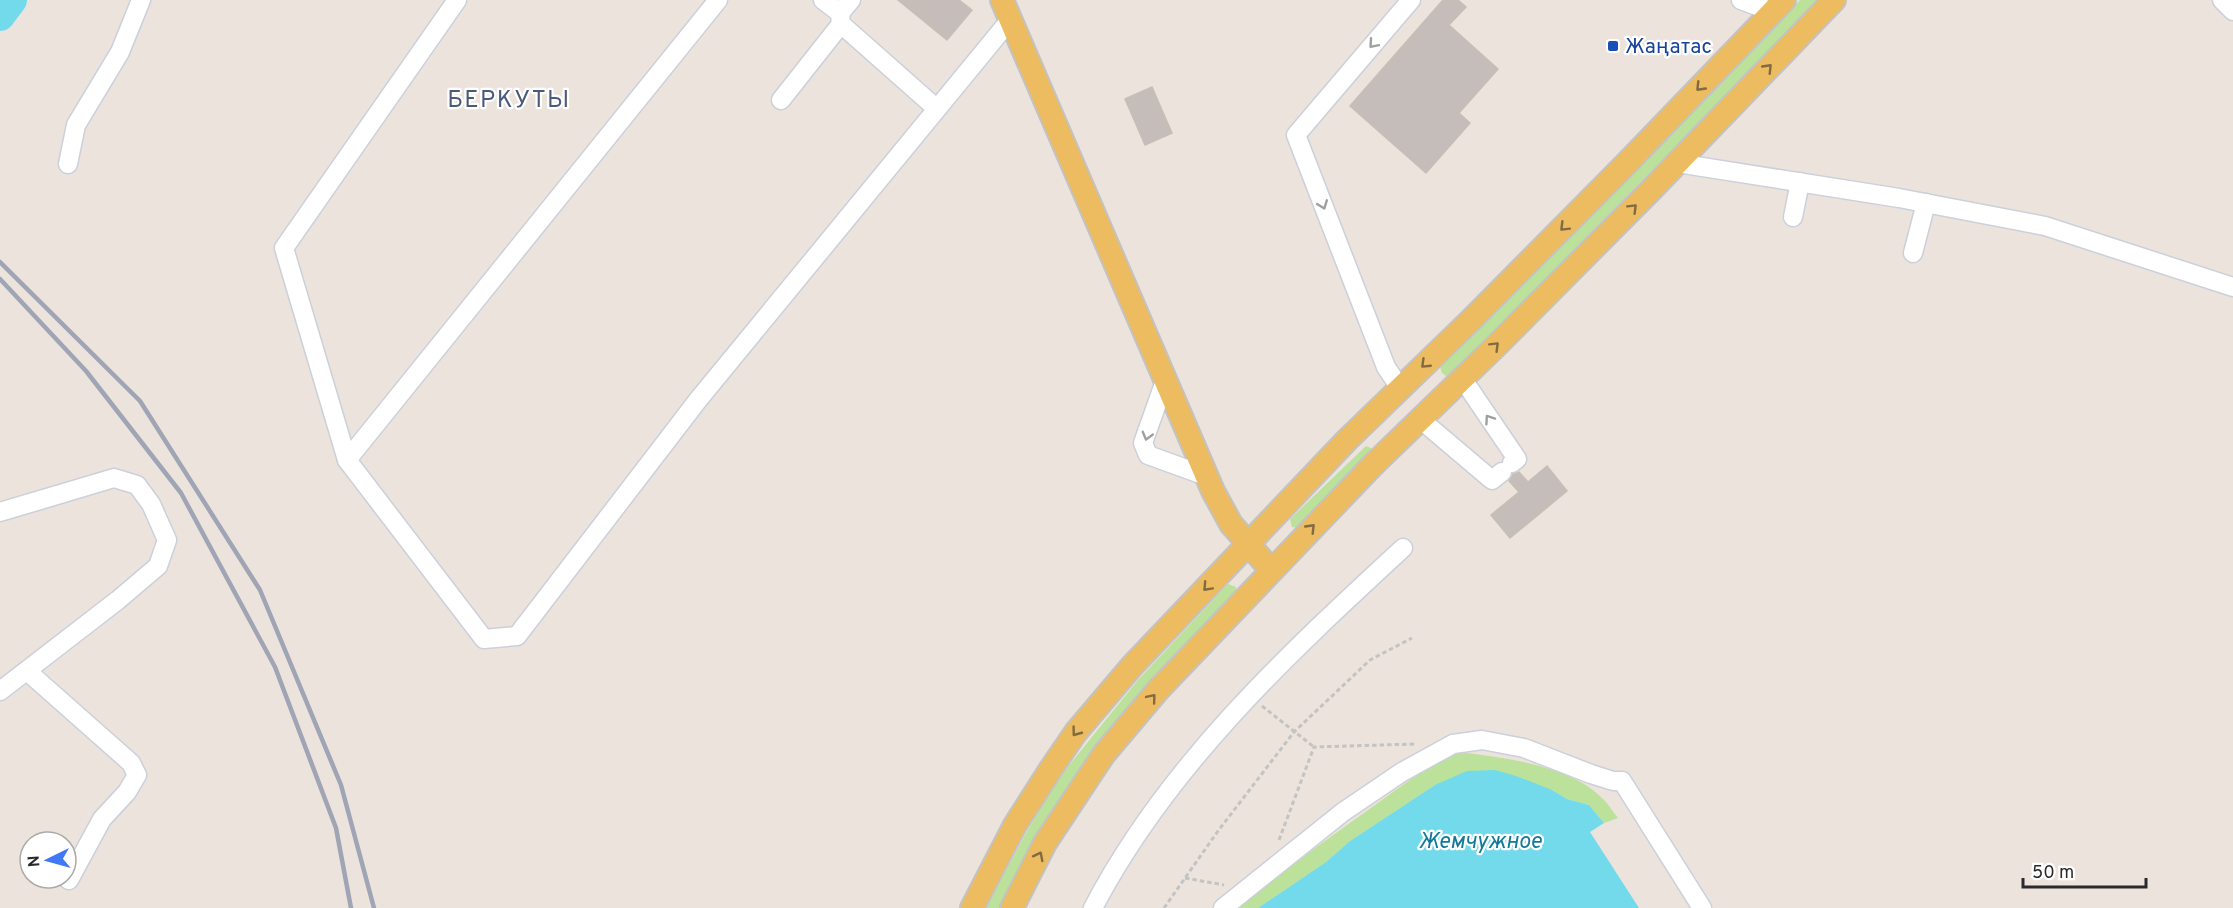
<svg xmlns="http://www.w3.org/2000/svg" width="2233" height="908" font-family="Overpass,sans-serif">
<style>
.green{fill:#bbe19a}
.water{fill:#72daeb}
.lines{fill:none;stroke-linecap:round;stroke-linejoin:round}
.river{stroke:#72daeb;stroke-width:30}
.building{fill:#c4bdb9;stroke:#c7bfb6;stroke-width:1.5}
.minor-casing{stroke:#cbd0db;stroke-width:21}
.major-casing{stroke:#c3c3c3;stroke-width:26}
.path{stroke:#c3c3c3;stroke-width:3;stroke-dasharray:4.5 3;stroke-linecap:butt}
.minor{stroke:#fff;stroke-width:18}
.major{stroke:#edbb60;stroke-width:22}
.rail{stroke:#9fa5b4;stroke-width:4.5}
.oneway{stroke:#9f9f9f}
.oneway2{stroke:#826b42}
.transit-dot{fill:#1a4fb4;stroke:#fff;stroke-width:2}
.labels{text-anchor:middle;stroke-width:4.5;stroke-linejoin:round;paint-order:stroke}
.transit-label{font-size:21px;fill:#164399;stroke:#fff;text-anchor:start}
.water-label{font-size:22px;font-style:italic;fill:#117a98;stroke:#fff}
.quarter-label{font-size:24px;letter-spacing:1.5px;fill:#4b597a;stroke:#fff}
</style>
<rect width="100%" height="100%" fill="#ece3dc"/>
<!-- green -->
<g class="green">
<polygon points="1800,0 1819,0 1452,374 1446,376 1442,373 1440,367 1442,361"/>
<polygon points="1366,446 1371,448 1372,452 1298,528 1292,527 1290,519"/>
<polygon points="1228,584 1236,587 1236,593 1151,688 1068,788 1037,840 1002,908 986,908 1026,833 1058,779 1138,680"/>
<path d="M1460 752C1504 758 1572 765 1604 800 1609 805 1613 812 1618 818L1604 823 1589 805 1567 799 1552 790 1435 785 1350 841 1326 862 1258 908H1235L1265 884 1439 759Z"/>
</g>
<!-- water -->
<polygon class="water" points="1495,770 1516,776 1552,790 1567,799 1589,805 1604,823 1590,832 1639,908 1258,908 1326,862 1350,841 1435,785 1467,771"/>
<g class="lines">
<!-- river -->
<polyline class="river" points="0,16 12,0"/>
</g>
<!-- building -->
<g class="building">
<polygon points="898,0 959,0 972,10 947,40"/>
<polygon points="1443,0 1458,0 1466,7 1449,25 1498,69 1459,113 1470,123 1426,173 1350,106"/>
<polygon points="1152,87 1172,133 1145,145 1125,99"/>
<polygon points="1547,466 1567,491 1510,538 1491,515 1519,492 1509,481 1513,474 1519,472 1528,482"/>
</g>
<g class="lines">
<defs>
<g id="minor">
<polyline points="457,0 284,248 347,460 484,639 517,636 698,400 1010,20"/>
<polyline points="823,0 840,13 851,0"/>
<polyline points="1741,0 1773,12"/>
<polyline points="2222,0 2233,11"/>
<polyline points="840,13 841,24 936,108"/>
<polyline points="781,100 841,24"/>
<polyline points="1677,163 1899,198 2045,226 2233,287"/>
<polyline points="68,164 76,125 120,52 141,0"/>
<polyline points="1793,217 1800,182"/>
<polyline points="1913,253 1926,203"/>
<polyline points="1462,378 1517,459 1512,463"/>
<polyline points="1165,381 1143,443 1148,455 1206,476"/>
<polyline points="1400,388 1386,367 1296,135 1411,0"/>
<polyline points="1420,419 1492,480 1502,472"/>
<polyline points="347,460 718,0"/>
<polyline points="0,512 114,478 137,485 151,504 167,540 158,566 118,600 0,691"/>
<polyline points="27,671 131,763 137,775 127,792 102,819 69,880"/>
<path d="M1093 908C1167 766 1287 655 1403 548"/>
<polyline points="1223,908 1343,812 1402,772 1453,744 1482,740 1524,748 1591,774 1613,781 1622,781 1702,908"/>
</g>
<g id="major">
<polyline points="1002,0 1213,491 1231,524 1271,570"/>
<polyline points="972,908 1015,825 1052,767 1076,732 1132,666 1347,440 1470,321 1625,165 1784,0"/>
<polyline points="1012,908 1045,843 1082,787 1104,754 1158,690 1372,466 1495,347 1651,190 1834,0"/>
</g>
</defs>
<!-- minor casing -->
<use href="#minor" class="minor-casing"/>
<!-- major casing -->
<use href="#major" class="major-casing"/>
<!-- path -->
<g class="path">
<polyline points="1262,706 1314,747"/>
<polyline points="1279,840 1314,747 1415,744"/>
<polyline points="1185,878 1224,885"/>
<polyline points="1164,908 1218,831 1294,732 1370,660 1412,638"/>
</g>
<!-- minor -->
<use href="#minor" class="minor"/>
<!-- major -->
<use href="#major" class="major"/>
<!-- rail -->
<g class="rail">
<polyline points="0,262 140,401 260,590 341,785 374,908"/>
<polyline points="0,279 86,371 181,493 275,667 336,828 351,908"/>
</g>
</g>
<!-- one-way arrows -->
<defs><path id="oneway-chevron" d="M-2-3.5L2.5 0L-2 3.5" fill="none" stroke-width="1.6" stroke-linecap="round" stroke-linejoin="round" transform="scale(1.5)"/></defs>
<g class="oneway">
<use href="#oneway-chevron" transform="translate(1373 44) rotate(131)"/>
<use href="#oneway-chevron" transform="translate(1323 205) rotate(69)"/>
<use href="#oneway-chevron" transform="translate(1489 419) rotate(-124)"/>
<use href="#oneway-chevron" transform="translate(1147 436) rotate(105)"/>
</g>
<g class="oneway2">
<use href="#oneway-chevron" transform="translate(1768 68) rotate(-46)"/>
<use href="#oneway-chevron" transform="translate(1700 87) rotate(134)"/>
<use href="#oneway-chevron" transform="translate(1633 208) rotate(-45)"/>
<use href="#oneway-chevron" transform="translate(1564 227) rotate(135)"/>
<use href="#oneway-chevron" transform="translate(1495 346) rotate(-45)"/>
<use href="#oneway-chevron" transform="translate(1425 364) rotate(136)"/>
<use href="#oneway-chevron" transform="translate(1311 528) rotate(-46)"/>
<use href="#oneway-chevron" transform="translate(1207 587) rotate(133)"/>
<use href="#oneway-chevron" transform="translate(1152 698) rotate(-50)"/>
<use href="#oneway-chevron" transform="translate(1076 732) rotate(127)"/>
<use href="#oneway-chevron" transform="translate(1039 856) rotate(-63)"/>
</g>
<!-- markers -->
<rect class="transit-dot" x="1607" y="40" width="12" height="12" rx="3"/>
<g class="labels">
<!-- transit labels -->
<g class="transit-label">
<text x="1625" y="53">Жаңатас</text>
</g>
<!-- water labels -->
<g class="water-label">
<text x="1480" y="848">Жемчужное</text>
</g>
<!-- quarter labels -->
<g class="quarter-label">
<text x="509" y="107">БЕРКУТЫ</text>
</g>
</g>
<!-- north arrow -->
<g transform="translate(48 860) rotate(265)"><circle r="28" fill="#ffffff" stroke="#aaaaaa" stroke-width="1.5"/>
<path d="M0-4.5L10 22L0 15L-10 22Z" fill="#4078f5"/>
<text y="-9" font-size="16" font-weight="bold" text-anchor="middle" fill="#2a2a2a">N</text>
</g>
<!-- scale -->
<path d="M2023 878v9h123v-9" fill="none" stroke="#2a2a2a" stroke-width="3"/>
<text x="2032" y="878" font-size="18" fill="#2a2a2a" stroke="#ffffff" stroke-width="4.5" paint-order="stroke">50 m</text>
</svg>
